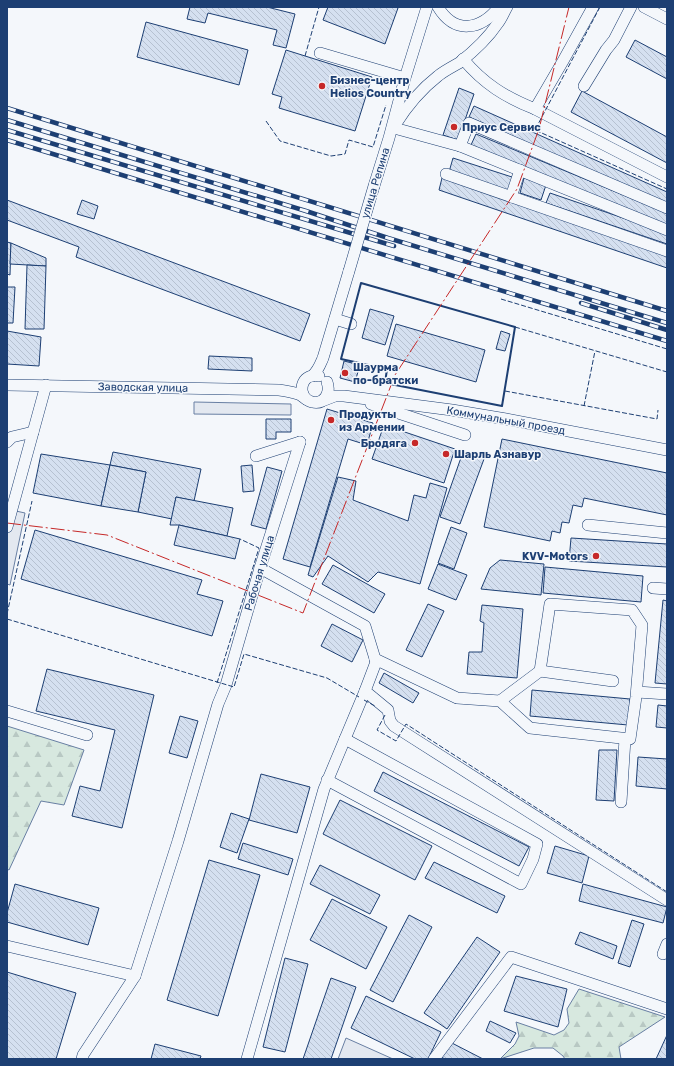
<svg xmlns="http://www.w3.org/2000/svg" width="674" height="1066" font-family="Rubik,sans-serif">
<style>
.forest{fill:url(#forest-firs);stroke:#687fa3}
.parking{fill:#e3e8f0;stroke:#687fa3}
.building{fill:url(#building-back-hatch);stroke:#1d3f73}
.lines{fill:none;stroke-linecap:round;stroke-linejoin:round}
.minor-casing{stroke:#1d3f73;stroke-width:12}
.minor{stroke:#f4f7fb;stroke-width:11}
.rail-casing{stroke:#1d3f73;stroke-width:4.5}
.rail{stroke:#f4f7fb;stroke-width:3;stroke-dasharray:9;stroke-linecap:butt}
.minor-bridge-casing{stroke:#1d3f73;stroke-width:12;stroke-linecap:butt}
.minor-bridge{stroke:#f4f7fb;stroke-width:11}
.fence{stroke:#1d3f73;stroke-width:1;stroke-dasharray:5 2;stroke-linecap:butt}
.wall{stroke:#1d3f73;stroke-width:2}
.power{stroke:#c62828;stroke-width:1;stroke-dasharray:14 3 2 3;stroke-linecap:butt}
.poi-dot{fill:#c62828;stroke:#f4f7fb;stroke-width:1.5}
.labels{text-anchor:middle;stroke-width:3;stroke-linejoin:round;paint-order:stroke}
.poi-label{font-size:11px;font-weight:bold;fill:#1d3f73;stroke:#f4f7fb;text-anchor:start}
.street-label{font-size:11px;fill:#1d3f73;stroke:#f4f7fb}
</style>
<defs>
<pattern id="forest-firs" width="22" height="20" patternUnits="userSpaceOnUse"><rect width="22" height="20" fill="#d7e8df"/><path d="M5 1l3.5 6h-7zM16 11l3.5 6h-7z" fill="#b8c8c3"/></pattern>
<pattern id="building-back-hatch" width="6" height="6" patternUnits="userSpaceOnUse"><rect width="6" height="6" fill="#d5e0f0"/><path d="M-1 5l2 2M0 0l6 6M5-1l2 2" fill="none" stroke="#b6c1d1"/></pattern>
</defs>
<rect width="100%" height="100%" fill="#f4f7fb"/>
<!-- forest -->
<g class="forest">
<polygon points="7,726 84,750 64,805 41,801 9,870 7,869"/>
<polygon points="579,989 665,1017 619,1047 621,1059 565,1059 563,1056 553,1048 534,1048 500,1059 515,1044 519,1036 516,1022 554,1035 564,1030 569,1023 567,1009"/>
</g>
<!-- parking -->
<g class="parking">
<polygon points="194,402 291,404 291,415 194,414"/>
<polygon points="7,509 25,513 10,585 7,584"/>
<polygon points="346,1038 393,1059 338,1059"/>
</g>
<!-- building -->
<g class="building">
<polygon points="190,7 267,7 295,14 286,48 273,45 277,30 208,13 205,23 187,19"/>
<polygon points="328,7 395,7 398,8 385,44 323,20"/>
<polygon points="146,22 248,50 239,85 137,57"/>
<polygon points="635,40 667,57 667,79 626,57"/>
<polygon points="286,50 372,77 355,131 279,108 282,97 272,94"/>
<polygon points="459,88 474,94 458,140 443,135"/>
<polygon points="582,91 667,137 667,163 571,112"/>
<polygon points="474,106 667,192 667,204 469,117"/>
<polygon points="476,134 667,213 667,225 471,145"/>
<polygon points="453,158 515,178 511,192 449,172"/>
<polygon points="442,178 667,255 667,268 439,190"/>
<polygon points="524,178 546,185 541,200 520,193"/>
<polygon points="550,193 667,233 667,244 546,203"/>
<polygon points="7,200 310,314 300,341 76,257 79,247 7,220"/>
<polygon points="82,200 98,206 94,219 77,214"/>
<polygon points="7,242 11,243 10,275 7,274"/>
<polygon points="11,243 46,258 46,266 10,264"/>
<polygon points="27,265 46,266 44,329 25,329"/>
<polygon points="7,287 15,287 13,323 7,323"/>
<polygon points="370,309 394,316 385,345 362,338"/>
<polygon points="396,324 485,350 476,382 387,356"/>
<polygon points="7,331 41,337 39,366 7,364"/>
<polygon points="501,331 510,334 505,351 496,349"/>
<polygon points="209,356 252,358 252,371 208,369"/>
<polygon points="344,361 360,365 355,382 340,378"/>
<polygon points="327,409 373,423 367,445 348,439 310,567 283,559"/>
<polygon points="266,419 291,419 291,432 276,432 276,439 266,439"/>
<polygon points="384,425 455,449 444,483 372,459"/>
<polygon points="502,439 667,473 667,515 584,498 582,507 573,505 569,523 562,522 560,533 552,531 550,541 484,527"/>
<polygon points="113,452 201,469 194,501 176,497 172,519 138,512 146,472 110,465"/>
<polygon points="463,452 484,459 460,524 440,517"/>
<polygon points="41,454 110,465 101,506 33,493"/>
<polygon points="110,465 146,472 138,512 101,506"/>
<polygon points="252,465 254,491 243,492 241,466"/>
<polygon points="267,467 282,471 266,529 251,525"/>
<polygon points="338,477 356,481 353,500 408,521 414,495 426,498 430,483 447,488 420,584 378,572 368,582 328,556 313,577 308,575"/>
<polygon points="176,497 233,508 227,536 179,525 170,525"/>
<polygon points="179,525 240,539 235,559 174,545"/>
<polygon points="451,527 467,533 454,569 438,563"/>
<polygon points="35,530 202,580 197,594 223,601 212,636 21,579"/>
<polygon points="571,538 667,544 667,567 569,561"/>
<polygon points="500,560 544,564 541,595 481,589 490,568"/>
<polygon points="438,564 467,575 456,600 428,589"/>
<polygon points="333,565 385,594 374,613 322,584"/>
<polygon points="545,567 643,576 641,602 543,593"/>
<polygon points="663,600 667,601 667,684 655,683"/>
<polygon points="428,604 444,611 422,657 406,650"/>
<polygon points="482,605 523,609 517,678 467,674 469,652 482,652 484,623 480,621"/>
<polygon points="332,624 363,640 352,662 321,646"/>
<polygon points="47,669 154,695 122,828 72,816 80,786 100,791 115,730 36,711"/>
<polygon points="384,673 419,693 413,703 379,683"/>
<polygon points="532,690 630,699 628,725 530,716"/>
<polygon points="658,705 667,706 667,728 656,727"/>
<polygon points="180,716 198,721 187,758 169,753"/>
<polygon points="599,750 617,750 614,801 596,800"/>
<polygon points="638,757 667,759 667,789 636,786"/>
<polygon points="383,772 529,847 519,866 374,791"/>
<polygon points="261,774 310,787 297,833 249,820"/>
<polygon points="340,800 432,846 415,880 323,834"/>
<polygon points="231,813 249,819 237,853 220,847"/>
<polygon points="243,843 293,859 288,875 238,859"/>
<polygon points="555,846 589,856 582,883 547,873"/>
<polygon points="209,860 260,875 218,1016 167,1000"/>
<polygon points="434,862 505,896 497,913 425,878"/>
<polygon points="320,865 380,895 370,914 310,884"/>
<polygon points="15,884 99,908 88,945 7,922 7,913"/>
<polygon points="583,884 667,907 663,923 579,901"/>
<polygon points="332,899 387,927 366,969 310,940"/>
<polygon points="409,915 432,927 393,1002 370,990"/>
<polygon points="632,920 644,924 630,967 618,963"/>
<polygon points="580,932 617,946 613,959 575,944"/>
<polygon points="477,937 500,952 447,1029 424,1013"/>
<polygon points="285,958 308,964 285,1052 263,1047"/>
<polygon points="7,972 76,993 56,1059 7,1059"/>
<polygon points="516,976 567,989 558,1027 504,1011"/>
<polygon points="331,978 356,987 331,1059 303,1059"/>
<polygon points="366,996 441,1032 428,1059 415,1059 351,1028"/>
<polygon points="490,1021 516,1033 510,1043 486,1031"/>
<polygon points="667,1035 667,1059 656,1059"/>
<polygon points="448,1041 483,1059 445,1059 441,1057"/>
<polygon points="155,1044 201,1056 200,1059 151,1059"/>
</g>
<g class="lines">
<defs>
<g id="minor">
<path d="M438 7C455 35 481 30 499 7"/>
<polyline points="644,7 667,19"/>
<polyline points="320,53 405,78"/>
<path d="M463 59C484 84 505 97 535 109L667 177"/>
<polyline points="584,86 606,50 614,40 631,7"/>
<polyline points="535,109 563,61 593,7"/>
<path d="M395 125C407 106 420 90 438 76 444 71 452 67 459 63 473 52 488 38 498 23 502 18 504 12 507 7"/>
<polyline points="394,128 460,146 469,123 667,208"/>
<polyline points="460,146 667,230"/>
<polyline points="446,174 667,251"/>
<polyline points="374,186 389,138 405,78 427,7"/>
<polyline points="511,197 520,170"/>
<polyline points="335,319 351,324"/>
<path d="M312 376C318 371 320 365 323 358L349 271"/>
<path d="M7 385 279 390C286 391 292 392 298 394 303 396 307 401 312 402 324 405 331 393 327 382"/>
<path d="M306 399C297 388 304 373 319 376"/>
<polyline points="322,401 335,396 344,396 452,410 506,419 667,450"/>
<polyline points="371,404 465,435"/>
<polyline points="7,442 12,437 33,432"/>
<polyline points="256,456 300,442"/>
<polyline points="588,525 667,533"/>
<polyline points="7,527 46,385"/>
<polyline points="260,568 365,626 376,662 365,691 388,710 390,721 394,726 667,900"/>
<polyline points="653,588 667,589"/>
<polyline points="375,659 457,698 500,701 540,671 550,604 632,610 642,625 636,697 630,739 530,728 500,701"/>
<polyline points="540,671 613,681"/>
<polyline points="637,692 667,694"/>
<polyline points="7,711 87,735"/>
<polyline points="327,780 521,884 533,859 537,844 345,739"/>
<polyline points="621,802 625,739"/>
<polyline points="7,946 135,976 83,1055 82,1059"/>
<polyline points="663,954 667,944"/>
<polyline points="135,976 178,841 218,704 226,685 260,568 300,442"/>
<polyline points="247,1059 324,789 365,691"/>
<polyline points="434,1059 511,957 667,1009"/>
</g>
</defs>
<!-- minor casing -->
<use href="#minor" class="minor-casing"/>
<!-- minor -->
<use href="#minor" class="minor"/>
<defs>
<g id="rail">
<polyline points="7,108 667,311"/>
<polyline points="7,120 306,211 388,238 667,323"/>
<polyline points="7,130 394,246"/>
<polyline points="7,140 667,341"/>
<polyline points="581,303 667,330"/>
</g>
</defs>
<!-- rail casing -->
<use href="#rail" class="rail-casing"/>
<!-- rail -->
<use href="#rail" class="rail"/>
<defs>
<polyline id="minor-bridge" points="349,271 374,186"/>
</defs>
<!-- minor-bridge casing -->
<use href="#minor-bridge" class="minor-bridge-casing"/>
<!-- minor-bridge -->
<use href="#minor-bridge" class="minor-bridge"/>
<!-- fence -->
<g class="fence">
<polyline points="600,7 535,130 667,189"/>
<polyline points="305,56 319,7"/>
<polyline points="266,121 280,141 331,156 345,154 349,140 373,147 386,105"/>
<polyline points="501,299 667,349"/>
<polyline points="515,327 667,372"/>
<polyline points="505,391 657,419 658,410"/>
<polyline points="584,406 595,351"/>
<polyline points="7,614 32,501"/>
<polyline points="7,619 234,687 244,654 327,678 359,697"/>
<polyline points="217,683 259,548 240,539"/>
<polyline points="364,700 375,706"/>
<polyline points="385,715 377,730 396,741 406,724 667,892"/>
</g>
<!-- wall -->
<polygon class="wall" points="361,283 515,327 502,406 385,383 387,369 341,359"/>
<!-- power -->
<polyline class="power" points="7,523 107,535 303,613 395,375 517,189 539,129 569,7"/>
</g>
<!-- markers -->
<g class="poi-dot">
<circle cx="322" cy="86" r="4"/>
<circle cx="454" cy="127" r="4"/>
<circle cx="345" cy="373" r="4"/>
<circle cx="331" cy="420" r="4"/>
<circle cx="415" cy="443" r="4"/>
<circle cx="446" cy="454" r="4"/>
<circle cx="596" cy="556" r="4"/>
</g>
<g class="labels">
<!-- poi labels -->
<g class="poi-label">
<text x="330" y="84">Бизнес-центр<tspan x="330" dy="13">Helios Country</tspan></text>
<text x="462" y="131">Приус Сервис</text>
<text x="353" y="371">Шаурма<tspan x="353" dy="13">по-братски</tspan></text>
<text x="339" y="418">Продукты<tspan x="339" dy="13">из Армении</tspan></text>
<text x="407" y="447" text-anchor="end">Бродяга</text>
<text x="454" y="458">Шарль Азнавур</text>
<text x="588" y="560" text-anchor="end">KVV-Motors</text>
</g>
<!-- street labels -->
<g class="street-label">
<text transform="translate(375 183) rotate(-73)" y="4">улица Репина</text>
<text transform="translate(143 387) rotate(1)" y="4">Заводская улица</text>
<text transform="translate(506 420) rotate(10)" y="4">Коммунальный проезд</text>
<text transform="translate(259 573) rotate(-73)" y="4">Рабочая улица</text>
</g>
</g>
<!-- border -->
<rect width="674" height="1066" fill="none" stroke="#1d3f73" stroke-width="16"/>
</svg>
